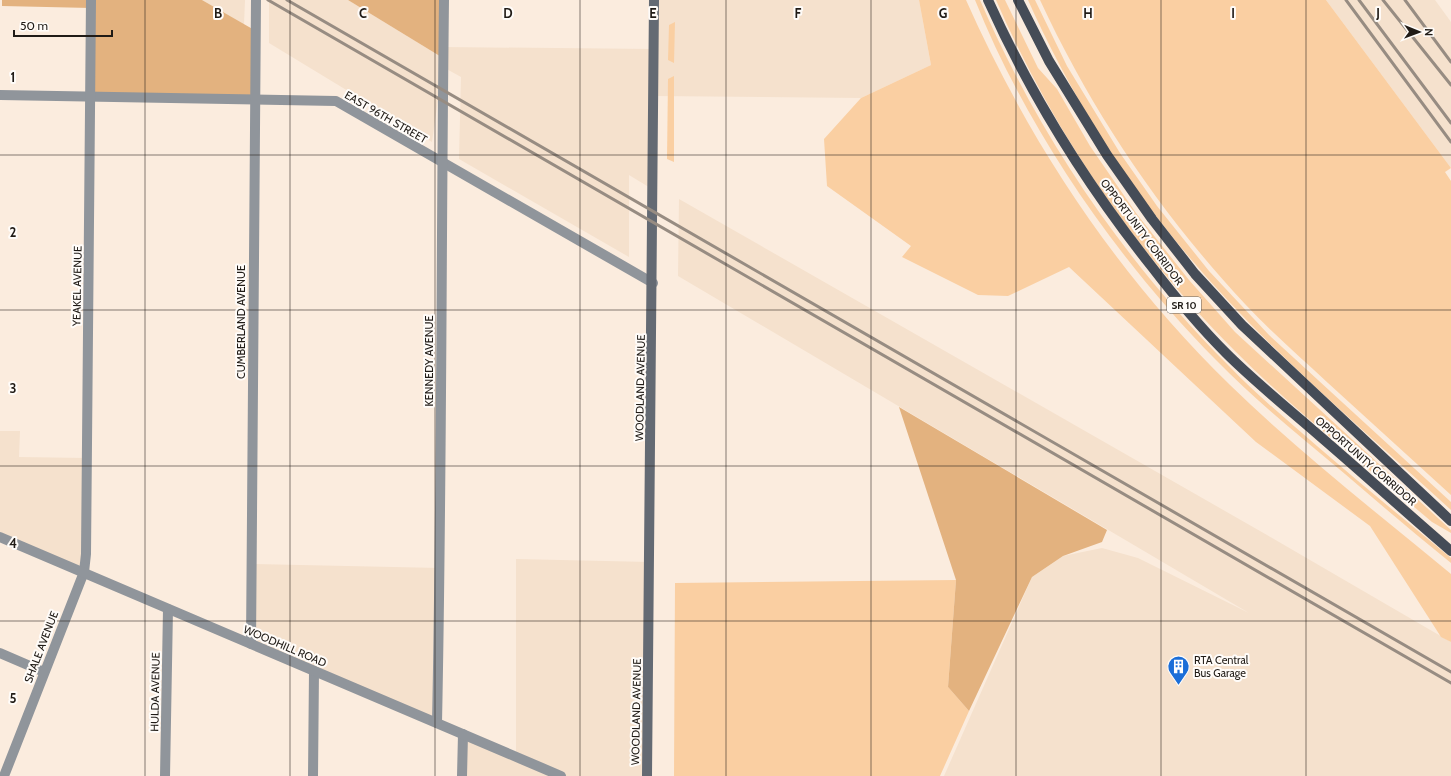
<svg xmlns="http://www.w3.org/2000/svg" width="1451" height="776" font-family="Cabin,sans-serif">
<style>
.built{fill:#f5e1cd}
.green{fill:#facfa2}
.forest{fill:#e3b27f}
.lines{fill:none;stroke-linecap:round;stroke-linejoin:round}
.minor{stroke:#90959b;stroke-width:10}
.tertiary{stroke:#90959b;stroke-width:10}
.secondary{stroke:#646a73;stroke-width:10}
.primary{stroke:#454c57;stroke-width:10}
.rail{stroke:#978c82;stroke-width:3}
.grid{fill:none;stroke:#201b16;stroke-width:1;stroke-opacity:0.55}
.labels{text-anchor:middle;stroke-width:4;stroke-linejoin:round;paint-order:stroke}
.shield{fill:#fffcf9;stroke:#635e5a;stroke-width:1}
.shield-label{font-size:10px;font-weight:bold;fill:#201b16}
.street-label{font-size:11px;fill:#201b16;stroke:#fffcf9}
.poi-label{font-size:11px;fill:#201b16;stroke:#fffcf9;text-anchor:start}
.grid-label{font-size:13px;text-anchor:middle;font-weight:bold;fill:#201b16;stroke:#fffcf9;stroke-width:4;stroke-linejoin:round;paint-order:stroke}
</style>
<rect width="100%" height="100%" fill="#fbecde"/>
<!-- built -->
<g class="built">
<polygon points="202,0 245,0 244,25"/>
<polygon points="269,0 348,0 443,58 443,47 653,49 654,0 919,0 931,65 861,98 654,96 652,189 629,175 629,257 459,159 461,77 443,67 443,64 432,142 269,43"/>
<polygon points="1326,0 1435,0 1451,22 1451,168"/>
<polygon points="679,199 1267,535 1451,642 1451,776 944,776 1032,577 1063,556 1102,548 1138,558 1249,613 678,276"/>
<polygon points="0,431 20,431 19,457 87,458 84,572 0,537"/>
<polygon points="516,559 650,562 647,776 462,776 463,734 516,757"/>
<polygon points="251,564 440,568 437,723 251,644"/>
</g>
<!-- green -->
<g class="green">
<path d="M919 0H966C1030 144 1117 275 1230 385 1299 452 1377 513 1451 574V642L1441 637 1370 526 1256 442 1069 267 1008 296 978 295 902 257 911 246 827 186 824 139 861 98 931 65Z"/>
<path d="M975 0H980C1039 137 1124 261 1229 366 1257 395 1287 420 1317 446 1361 484 1406 521 1451 558V563C1415 534 1380 504 1345 474 1301 437 1256 401 1216 360 1117 260 1027 130 975 0Z"/>
<path d="M996 0H1005L1038 68 1057 89 1090 146 1136 213 1189 280 1235 332 1451 530V533L1432 522C1366 466 1297 413 1236 352 1135 252 1053 131 996 0Z"/>
<path d="M1028 0H1035L1067 66 1120 153 1157 206 1209 271 1269 335 1451 502V510C1356 423 1256 340 1175 240 1116 168 1066 85 1028 0Z"/>
<path d="M1040 0H1326L1451 168 1445 172 1451 181V495C1410 458 1369 420 1328 383 1300 357 1271 332 1245 304 1161 214 1092 112 1040 0Z"/>
<polygon points="675,22 674,63 668,60 669,25"/>
<polygon points="674,76 674,162 667,159 668,79"/>
<polygon points="956,580 948,687 969,711 940,776 674,776 675,583"/>
</g>
<!-- forest -->
<g class="forest">
<polygon points="2,0 202,0 256,31 255,99 90,96 91,8 2,6"/>
<polygon points="348,0 444,0 443,58"/>
<polygon points="899,407 1107,530 1102,542 1063,556 1032,577 969,711 948,687 956,580"/>
</g>
<g class="lines">
<!-- minor -->
<g class="minor">
<polyline points="0,95 336,101 653,283"/>
<polyline points="251,644 256,0"/>
<polyline points="0,653 44,672"/>
<path d="M437 723C442 482 441 241 444 0"/>
<polyline points="4,776 84,572 86,554 91,0"/>
<polyline points="165,776 168,609"/>
<polyline points="313,776 314,671"/>
<polyline points="462,776 463,734"/>
</g>
<!-- tertiary -->
<polyline class="tertiary" points="0,537 561,776"/>
<!-- secondary -->
<polyline class="secondary" points="647,776 654,0"/>
<!-- primary -->
<g class="primary">
<path d="M988 0C1031 96 1087 185 1152 267 1175 297 1200 327 1226 353 1256 383 1290 410 1322 438 1365 475 1408 514 1451 551"/>
<polyline points="1018,0 1049,61 1107,155 1152,219 1195,274 1242,325 1451,521"/>
</g>
<!-- rail -->
<g class="rail">
<polyline points="268,0 1451,683"/>
<polyline points="287,0 1451,672"/>
<polyline points="1346,0 1451,142"/>
<polyline points="1359,0 1451,123"/>
<polyline points="1383,0 1451,85"/>
<polyline points="1405,0 1451,62"/>
</g>
</g>
<!-- grid -->
<path class="grid" d="M145 0V776M290 0V776M435 0V776M580 0V776M726 0V776M871 0V776M1016 0V776M1161 0V776M1306 0V776M0 155H1451M0 310H1451M0 466H1451M0 621H1451"/>
<!-- icons -->
<defs>
<symbol id="building-pin" viewBox="-11 -11 22 30"><path d="M0 17L-7.5 6A9.5 9.5 0 1 1 7.5 6Z" fill="#1b6ed8" stroke="#fffcf9"/><path d="M-4-6H4V6H1V3H-1V6H-4ZM-2.5-4.3h1.7v1.8h-1.7ZM.8-4.3h1.7v1.8H.8ZM-2.5-1h1.7V.8h-1.7ZM.8-1h1.7V.8H.8Z" fill="#fff"/></symbol>
</defs>
<g fill-rule="evenodd">
<use href="#building-pin" x="1166" y="654" width="25" height="34"/>
</g>
<g class="labels">
<!-- shield labels -->
<rect class="shield" x="1167" y="297" width="34" height="16" rx="3"/>
<g class="shield-label">
<text x="1184" y="309">SR 10</text>
</g>
<!-- street labels -->
<g class="street-label">
<text transform="translate(386 117) rotate(30)" y="4">EAST 96TH STREET</text>
<text transform="translate(1142 232) rotate(53)" y="4">OPPORTUNITY CORRIDOR</text>
<text transform="translate(77 286) rotate(-89)" y="4">YEAKEL AVENUE</text>
<text transform="translate(241 322) rotate(-90)" y="4">CUMBERLAND AVENUE</text>
<text transform="translate(429 361) rotate(-90)" y="4">KENNEDY AVENUE</text>
<text transform="translate(640 388) rotate(-89)" y="4">WOODLAND AVENUE</text>
<text transform="translate(1366 461) rotate(41)" y="4">OPPORTUNITY CORRIDOR</text>
<text transform="translate(285 646) rotate(23)" y="4">WOODHILL ROAD</text>
<text transform="translate(41 647) rotate(-69)" y="4">SHALE AVENUE</text>
<text transform="translate(155 692) rotate(-89)" y="4">HULDA AVENUE</text>
<text transform="translate(636 712) rotate(-89)" y="4">WOODLAND AVENUE</text>
</g>
<!-- poi labels -->
<g class="poi-label">
<text x="1194" y="664">RTA Central<tspan x="1194" dy="13">Bus Garage</tspan></text>
</g>
</g>
<g class="grid-label">
<text x="218" y="18">B</text>
<text x="363" y="18">C</text>
<text x="508" y="18">D</text>
<text x="653" y="18">E</text>
<text x="798" y="18">F</text>
<text x="943" y="18">G</text>
<text x="1088" y="18">H</text>
<text x="1233" y="18">I</text>
<text x="1378" y="18">J</text>
<text x="13" y="82">1</text>
<text x="13" y="237">2</text>
<text x="13" y="393">3</text>
<text x="13" y="548">4</text>
<text x="13" y="703">5</text>
</g>
<!-- north arrow -->
<g transform="translate(1419 32) rotate(91)" stroke="#fffcf9" stroke-width="3" paint-order="stroke">
<path d="M0-3L7 15L0 10L-7 15Z" fill="#201b16"/>
<text y="-6" font-size="11" font-weight="bold" text-anchor="middle" fill="#201b16">N</text>
</g>
<!-- scale -->
<path d="M14 30v6h98v-6" fill="none" stroke="#201b16" stroke-width="2"/>
<text x="20" y="30" font-size="12" fill="#201b16" stroke="#fffcf9" stroke-width="3" paint-order="stroke">50 m</text>
</svg>
